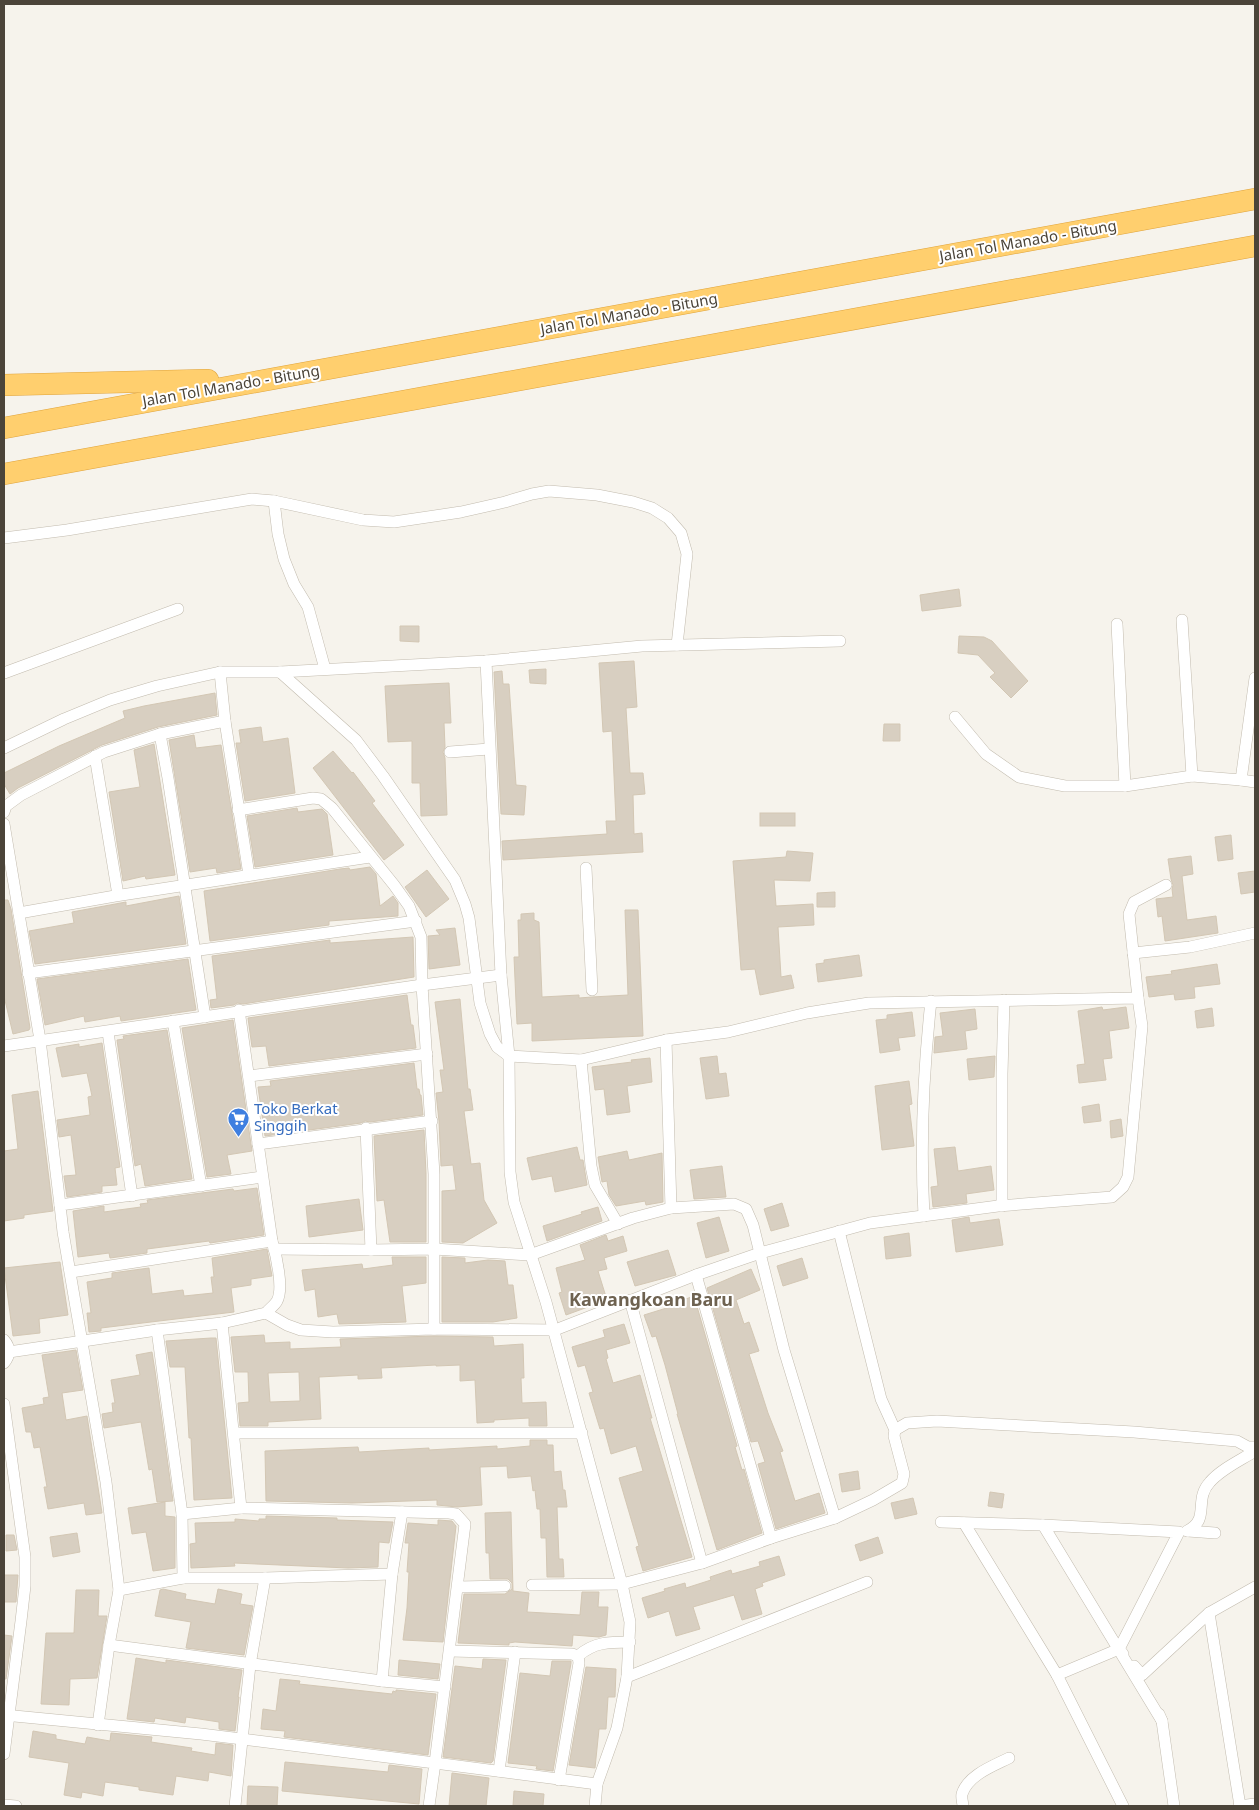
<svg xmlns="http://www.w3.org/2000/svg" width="1259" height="1810" font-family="'Noto Sans',sans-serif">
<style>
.building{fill:#d8cfc1;stroke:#d3c7b4;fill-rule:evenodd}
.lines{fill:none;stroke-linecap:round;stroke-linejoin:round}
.minor-casing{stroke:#c2bbae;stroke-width:12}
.motorway-casing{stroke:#e0a43c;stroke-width:22}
.minor{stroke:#fff;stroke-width:11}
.motorway{stroke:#ffcf6e;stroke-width:21}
.labels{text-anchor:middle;stroke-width:4;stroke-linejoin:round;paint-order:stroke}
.street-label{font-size:15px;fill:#4b4439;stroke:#fff}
.shop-label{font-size:15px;fill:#366cbe;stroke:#fff;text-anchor:start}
.quarter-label{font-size:18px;font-weight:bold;fill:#6e6250;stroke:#fff}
</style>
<rect width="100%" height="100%" fill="#f6f3ec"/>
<!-- building -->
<g class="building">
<polygon points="959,589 961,606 922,611 920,595"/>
<polygon points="400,626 419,626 419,642 400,641"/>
<polygon points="959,636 984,637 992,641 1028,681 1011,698 990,677 995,673 978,655 958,653"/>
<polygon points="634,661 637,707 626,708 630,773 643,773 645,794 633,795 634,834 642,833 643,852 503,860 502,841 607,834 606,821 616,821 612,731 603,732 599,663"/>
<polygon points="546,669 546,684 530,683 529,670"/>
<polygon points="502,671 503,684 509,684 516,785 526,786 524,815 501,814 494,672"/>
<polygon points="449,683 451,723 444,723 445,747 443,752 445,758 447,815 421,816 420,783 412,783 412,741 388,742 385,686"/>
<polygon points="215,693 217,715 158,727 102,745 18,788 10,794 4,784 4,773 59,746 125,718 123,711 144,706"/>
<polygon points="884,724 900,724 900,741 883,741"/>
<polygon points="261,727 263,742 288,738 295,793 245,801 236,743 241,743 239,730"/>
<polygon points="194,735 196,748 221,745 241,869 217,873 216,868 190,872 169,740"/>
<polygon points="154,744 175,875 146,879 145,876 123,881 109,792 140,787 134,750"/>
<polygon points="333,751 352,773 353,772 375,801 372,803 404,845 384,860 313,768"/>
<polygon points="297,808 298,812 322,809 327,814 333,855 255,867 247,816"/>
<rect x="760" y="813" width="35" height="13"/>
<polygon points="1231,835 1233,859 1218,861 1215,837"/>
<polygon points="787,851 813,853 810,881 774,880 776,906 813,904 814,925 778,927 781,977 791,975 794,988 760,995 755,969 741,970 733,861 786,857"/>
<polygon points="1191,856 1193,874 1182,876 1187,920 1216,916 1218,933 1165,941 1162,916 1158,917 1156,899 1173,897 1172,889 1173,885 1171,879 1168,859"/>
<polygon points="370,867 376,874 380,906 393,896 398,903 398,916 329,921 329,925 210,941 204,891 340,869 349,868 350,870"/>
<polygon points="427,870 449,899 426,917 405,887"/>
<polygon points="1255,871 1255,892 1241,894 1238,873"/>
<polygon points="835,892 835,907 817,907 817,893"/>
<polygon points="179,896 186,944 35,964 29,931 74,923 72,912 126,902 126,906"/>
<polygon points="4,900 8,900 11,909 30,1028 29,1030 13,1034 4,996"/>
<polygon points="625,910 638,910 643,1036 532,1041 532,1023 517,1024 514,957 519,957 518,920 521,920 521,914 534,913 534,920 539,922 542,997 579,995 579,998 592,997 628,995"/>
<polygon points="455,928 460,965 429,969 428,936 440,935 436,930"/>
<polygon points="413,937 414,977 243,1004 237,1003 234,1005 211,1008 210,1000 217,999 212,956 330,940 330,943"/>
<polygon points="859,955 862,976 818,982 816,964 824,963 824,960"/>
<polygon points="188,959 196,1010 121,1021 120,1016 85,1022 84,1016 45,1025 37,979"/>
<polygon points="1217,964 1220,984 1194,987 1195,998 1175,1000 1174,994 1149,997 1146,977 1172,974 1171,971"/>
<polygon points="407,995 411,1025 413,1025 416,1048 269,1066 266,1046 252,1047 248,1018"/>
<polygon points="460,999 468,1089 470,1089 473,1110 464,1111 471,1164 480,1163 484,1200 497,1223 463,1243 442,1242 442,1191 456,1190 453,1165 441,1166 439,1121 436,1093 443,1092 440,1070 444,1070 435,1002"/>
<polygon points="1102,1007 1103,1010 1126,1007 1129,1028 1109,1031 1112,1058 1103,1059 1106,1080 1079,1083 1077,1065 1085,1064 1078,1011"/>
<polygon points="1212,1008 1214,1026 1197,1028 1195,1011"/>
<polygon points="975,1009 977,1029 965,1031 967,1049 934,1053 935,1037 943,1036 940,1013"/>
<polygon points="912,1012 915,1036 898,1038 900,1050 880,1053 876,1020 887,1019 887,1015"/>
<polygon points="233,1020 252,1151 227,1155 231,1174 207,1177 182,1028"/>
<polygon points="167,1030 192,1179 145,1186 141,1164 135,1166 117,1040 124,1039 123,1036"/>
<polygon points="102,1043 120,1167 115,1168 117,1185 102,1186 102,1192 67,1197 64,1176 76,1175 71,1135 59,1137 57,1120 90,1115 88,1097 92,1096 87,1073 62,1077 56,1048 79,1044 79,1047"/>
<polygon points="717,1056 719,1074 726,1073 729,1096 706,1099 700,1058"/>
<polygon points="995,1056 994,1077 969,1080 967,1059"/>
<polygon points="650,1058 652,1082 627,1086 630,1112 607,1115 604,1089 595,1090 592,1067 632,1062 631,1060"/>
<polygon points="414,1063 417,1089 419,1089 420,1095 421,1095 423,1115 370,1122 365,1121 361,1123 265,1136 258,1087 271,1086 270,1081"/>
<polygon points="909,1081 912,1104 909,1105 914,1146 882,1150 875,1086"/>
<polygon points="38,1091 53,1211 24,1215 24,1218 4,1221 4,1151 18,1149 12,1095"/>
<polygon points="1099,1104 1101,1121 1084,1123 1082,1107"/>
<polygon points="1121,1119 1123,1136 1111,1138 1110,1121"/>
<polygon points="424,1130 426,1174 426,1242 390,1242 384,1200 377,1201 374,1136"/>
<polygon points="577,1147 580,1160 583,1160 587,1185 555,1192 552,1176 532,1180 527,1158"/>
<polygon points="955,1147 958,1171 991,1166 994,1190 966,1194 967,1203 933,1207 931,1187 938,1186 934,1149"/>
<polygon points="627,1151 629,1160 662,1153 663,1202 646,1205 645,1201 616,1206 609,1195 607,1181 602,1182 598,1157"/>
<polygon points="722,1166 726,1197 694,1199 690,1170"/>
<polygon points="257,1188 264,1235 210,1243 209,1241 147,1249 147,1253 110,1258 109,1253 78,1257 73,1211 104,1206 104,1212 141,1207 140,1204 148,1203 147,1200 233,1189 234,1191"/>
<polygon points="359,1199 363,1230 309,1237 306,1206"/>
<polygon points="782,1203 789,1226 771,1231 764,1209"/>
<polygon points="598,1207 602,1221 547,1241 543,1226 582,1214 581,1212"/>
<polygon points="719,1217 729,1251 706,1258 697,1223"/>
<polygon points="969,1217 970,1223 999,1219 1003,1245 956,1252 952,1220"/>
<polygon points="909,1233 911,1256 886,1259 884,1237"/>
<polygon points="606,1235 608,1241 623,1236 627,1251 604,1258 607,1269 598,1271 607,1300 566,1315 559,1293 562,1292 556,1268 585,1260 580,1245"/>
<polygon points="267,1249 272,1276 251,1279 251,1285 231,1288 234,1312 101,1328 101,1331 89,1332 87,1313 91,1313 87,1282 112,1278 112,1273 149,1268 152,1294 183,1290 184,1296 213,1293 211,1277 214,1277 212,1258"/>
<polygon points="668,1250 676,1275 635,1286 627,1262"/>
<polygon points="392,1257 426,1257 426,1283 402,1286 406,1322 339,1324 337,1314 318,1317 315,1289 305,1291 302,1270 362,1264 363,1269 393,1265"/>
<polygon points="442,1257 465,1258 465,1263 488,1260 505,1261 508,1285 513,1285 517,1318 493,1322 442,1322"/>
<polygon points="802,1258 808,1278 783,1286 777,1266"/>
<polygon points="60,1262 68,1315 39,1319 40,1333 13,1336 4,1268"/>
<polygon points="751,1269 760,1290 736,1300 744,1324 749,1322 759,1351 749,1354 768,1413 783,1451 780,1452 795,1501 819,1493 825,1513 776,1529 758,1464 765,1462 758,1441 751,1442 707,1288"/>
<polygon points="694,1296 737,1446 735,1447 742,1470 744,1469 762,1533 717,1550 677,1414 678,1414 665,1365 656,1336 652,1337 644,1315 673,1306 672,1304"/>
<polygon points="624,1324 630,1343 606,1350 608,1358 606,1359 613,1383 640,1375 652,1418 650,1418 692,1557 643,1571 636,1547 639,1546 619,1478 643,1471 636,1446 611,1454 604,1428 600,1429 589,1393 593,1392 585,1365 578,1367 572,1347 605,1337 603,1330"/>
<path d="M264 1335 265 1343 290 1342V1349L341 1347 340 1339 434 1336 493 1337 494 1346 523 1344 524 1378H521L522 1403 546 1402 547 1426H529V1418L494 1420V1422L477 1423 475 1380 460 1381V1365L436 1366V1365L381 1368 382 1378 358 1379V1375L319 1377 321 1419 268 1422V1426H240L238 1403 249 1402 248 1372H235L231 1337ZM299 1372 300 1401 270 1402 268 1373Z"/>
<polygon points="211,1338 216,1338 232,1498 194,1500 191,1438 189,1438 185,1367 170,1367 166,1341"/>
<polygon points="76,1350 83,1390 62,1393 66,1420 87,1416 102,1513 86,1515 84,1503 48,1509 44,1487 47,1487 40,1447 34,1448 31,1432 26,1432 22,1408 44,1404 43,1398 49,1397 42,1355"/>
<polygon points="152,1352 155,1371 173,1501 157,1502 152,1469 149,1470 141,1422 104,1428 102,1414 113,1412 112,1403 115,1403 111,1380 140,1375 136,1355"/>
<polygon points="530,1440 547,1440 547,1445 553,1445 554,1472 561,1471 563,1490 565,1490 567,1507 557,1507 559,1559 563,1559 564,1577 547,1577 546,1538 541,1538 540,1509 537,1509 535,1490 533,1491 531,1476 508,1478 507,1466 480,1467 482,1505 457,1507 437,1505 437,1500 352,1503 266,1501 265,1451 358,1447 359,1452 429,1448 429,1450 497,1446 497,1449 530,1446"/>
<polygon points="858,1471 860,1489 842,1492 839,1474"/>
<polygon points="990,1492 1004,1494 1002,1508 988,1506"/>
<polygon points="913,1498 917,1514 895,1519 891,1503"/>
<polygon points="165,1502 165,1516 175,1517 175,1568 153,1571 146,1532 132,1534 128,1508"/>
<polygon points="511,1512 513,1591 529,1593 527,1612 580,1615 582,1592 599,1592 598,1607 608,1607 606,1635 599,1637 573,1635 572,1646 515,1642 509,1643 509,1645 458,1643 464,1594 505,1594 512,1589 512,1583 508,1579 490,1579 489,1553 486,1553 485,1513"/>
<polygon points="266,1516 337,1518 337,1520 393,1522 389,1543 379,1542 378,1567 348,1568 234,1563 235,1566 191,1568 190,1544 196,1543 195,1523 235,1522 235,1519 259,1521 259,1519 266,1519"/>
<polygon points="438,1520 452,1521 456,1526 443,1642 403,1640 407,1608 409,1572 407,1572 409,1543 405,1543 408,1523 438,1525"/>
<polygon points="77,1533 80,1552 53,1557 50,1537"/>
<polygon points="6,1535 14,1535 17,1550 6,1551"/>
<polygon points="878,1537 883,1553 860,1561 855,1545"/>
<polygon points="779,1556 785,1575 762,1583 763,1586 755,1589 762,1614 742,1620 734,1595 693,1607 700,1629 676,1636 669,1611 648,1618 642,1598 665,1591 664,1589 685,1583 686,1588 711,1580 710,1577 731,1570 732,1574 760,1566 759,1562"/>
<polygon points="4,1575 18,1575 16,1602 4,1602"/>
<polygon points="163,1589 186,1594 185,1599 215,1604 218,1589 242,1594 240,1604 253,1606 244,1655 186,1648 191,1622 155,1616 160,1590"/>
<polygon points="76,1590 99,1590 98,1616 107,1616 97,1678 70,1679 69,1705 41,1704 46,1633 74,1633"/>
<polygon points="4,1635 12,1636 6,1679 4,1679"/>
<polygon points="136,1658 166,1663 166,1660 242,1670 238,1697 239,1697 235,1731 219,1729 219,1722 186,1717 185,1723 155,1718 154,1722 127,1719"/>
<polygon points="483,1659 506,1660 493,1761 491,1763 443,1757 455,1666 482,1669"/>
<polygon points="399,1660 440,1664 438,1679 398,1675"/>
<polygon points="552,1661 571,1661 571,1663 553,1771 536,1769 537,1766 508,1763 520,1673 550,1676"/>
<polygon points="586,1667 616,1669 615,1697 608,1697 606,1729 599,1729 595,1768 569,1765"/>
<polygon points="280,1679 300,1681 299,1684 392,1694 393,1691 396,1692 396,1690 436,1694 428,1755 284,1737 285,1731 261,1729 263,1709 276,1711"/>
<polygon points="33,1731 56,1735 56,1739 85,1744 87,1737 110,1741 111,1733 152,1737 151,1742 192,1748 191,1751 215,1755 216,1743 233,1745 231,1776 209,1772 208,1781 176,1776 173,1795 139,1790 139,1787 105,1782 103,1796 82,1792 81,1798 64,1795 69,1763 29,1757"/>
<polygon points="285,1762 388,1772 389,1765 422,1769 419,1804 282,1791"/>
<polygon points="452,1773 489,1778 486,1806 449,1806"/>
<polygon points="248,1786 278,1787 277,1806 247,1806"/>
<polygon points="514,1791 544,1794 543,1806 513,1806"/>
</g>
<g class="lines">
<defs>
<g id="minor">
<polyline points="274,501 278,534 284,559 294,584 308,607 325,669"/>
<polyline points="4,538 67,530 252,499 274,501 363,520 394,522 461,512 505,502 532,494 549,491 597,495 633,502 652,508 668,518 681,533 687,554 677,645"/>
<polyline points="1182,620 1192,776"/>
<polyline points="1117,624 1125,786"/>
<polyline points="486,661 501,975"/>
<polyline points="220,672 225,721"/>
<polyline points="4,673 178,609"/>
<polyline points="955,717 986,754 1019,777 1065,786 1125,786 1192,776 1241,780 1255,678"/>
<polyline points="160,734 168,778 205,1017"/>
<polyline points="4,748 64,719 110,700 157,686 220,672 280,672 486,661 642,646 840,641"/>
<polyline points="450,752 489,749"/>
<polyline points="95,756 118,895"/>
<polyline points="1241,780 1255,782"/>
<polyline points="238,810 313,798 321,799 332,808 394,885 409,906 421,937 422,985 501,975 509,1056 510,1172 514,1202 546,1302 622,1584 630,1622 627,1677 617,1728 597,1784 595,1806"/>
<polyline points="4,812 6,806 21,795 104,752 160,734 225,721 249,875"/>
<polyline points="4,824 40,1040 60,1205"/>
<polyline points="586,868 592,990"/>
<polyline points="19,913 115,896 370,857"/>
<polyline points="1133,953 1190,947 1255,933"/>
<polyline points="28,973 416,921"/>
<polyline points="1138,998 1129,914 1134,902 1166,885"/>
<path d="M239 1010 272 1241C276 1254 284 1289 277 1301 275 1305 269 1309 266 1313"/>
<polyline points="173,1021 201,1186"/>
<polyline points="108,1032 132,1196"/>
<polyline points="666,1040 671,1208"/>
<polyline points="4,1046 422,985 434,1174 434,1329"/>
<polyline points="581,1060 591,1166 595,1185 618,1224"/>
<polyline points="249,1076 427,1054"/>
<polyline points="366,1128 371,1250 434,1249 530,1255 633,1218 671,1208 734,1204 746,1209 753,1225 784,1350 835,1518"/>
<polyline points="258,1144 432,1121"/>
<polyline points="1002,1206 1002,1074 1004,1000"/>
<path d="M924 1216C920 1142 923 1074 931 1001"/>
<polyline points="839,1231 881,1399 895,1430"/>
<polyline points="274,1249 371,1250"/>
<polyline points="71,1272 272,1241"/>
<polyline points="696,1275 771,1538"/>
<polyline points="630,1300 702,1563"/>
<polyline points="222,1323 241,1508 449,1513 456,1514 465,1524 435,1763 597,1784"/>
<polyline points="157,1330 182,1514 241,1508"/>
<path d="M4 1340C11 1348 10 1356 4 1363"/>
<polyline points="9,1352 157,1330 222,1323 266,1313 287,1325 301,1330 333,1332 434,1329 555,1330 696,1275 760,1253 870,1223 998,1206 1112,1197 1123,1187 1128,1177 1142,1026 1138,998 869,1003 807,1013 728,1032 666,1040 581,1060 509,1056 497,1047 490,1034 480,1003 469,918 465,904 455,880 383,776 356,740 280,672"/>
<polyline points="4,1404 25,1557 25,1586 21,1621 4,1754"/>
<polyline points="234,1433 582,1433"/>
<polyline points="941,1522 1043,1525"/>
<polyline points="964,1523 1057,1675 1123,1806"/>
<path d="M1187 1531C1211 1519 1193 1500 1210 1482 1221 1469 1241 1460 1255 1451"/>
<polyline points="1188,1531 1215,1533"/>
<polyline points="183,1578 265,1578 392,1574 402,1512"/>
<polyline points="532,1585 622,1584 702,1563 771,1538 835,1518 873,1500 902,1483 904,1474 894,1436 895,1430 907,1423 937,1421 1134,1432 1237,1441 1248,1447 1255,1447"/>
<polyline points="458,1587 505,1586"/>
<polyline points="119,1590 183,1578 182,1514"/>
<polyline points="1209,1613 1240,1806"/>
<polyline points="109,1645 119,1590 106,1482 63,1232 60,1205 262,1177"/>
<polyline points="1119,1649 1179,1532 1043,1525 1162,1721"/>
<polyline points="450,1651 572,1654 578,1656 579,1663 559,1780"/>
<path d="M578 1656C594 1642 609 1642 630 1642"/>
<polyline points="1134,1666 1142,1675 1209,1613 1255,1587"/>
<polyline points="1057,1675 1119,1649 1123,1654"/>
<polyline points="627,1677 867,1582"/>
<polyline points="382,1681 392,1574"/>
<polyline points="1159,1714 1162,1721 1174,1806"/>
<polyline points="4,1715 201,1734 435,1763 429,1806"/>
<polyline points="98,1725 109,1645 382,1681 445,1687"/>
<polyline points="499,1771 515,1652"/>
<polyline points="4,1805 16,1806"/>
<polyline points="235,1806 250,1665 265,1578"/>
<path d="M963 1806C963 1803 961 1798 962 1794 968 1775 993 1766 1009 1758"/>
<polyline points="1239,1806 1255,1804"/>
</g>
<g id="motorway">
<polyline points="4,385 208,380"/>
<polyline points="4,428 1255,199"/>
<polyline points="4,474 1255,246"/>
</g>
</defs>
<!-- minor casing -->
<use href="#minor" class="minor-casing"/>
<!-- motorway casing -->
<use href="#motorway" class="motorway-casing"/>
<!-- minor -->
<use href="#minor" class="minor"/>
<!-- motorway -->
<use href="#motorway" class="motorway"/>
</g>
<!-- icons -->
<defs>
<symbol id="supermarket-pin" viewBox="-11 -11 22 30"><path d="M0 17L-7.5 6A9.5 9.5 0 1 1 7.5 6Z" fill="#3f7fe0" stroke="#fff"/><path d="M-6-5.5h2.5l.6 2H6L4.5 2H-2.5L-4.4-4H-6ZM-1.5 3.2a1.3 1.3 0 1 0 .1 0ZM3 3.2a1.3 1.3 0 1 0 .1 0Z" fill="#fff"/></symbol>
</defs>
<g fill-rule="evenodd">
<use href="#supermarket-pin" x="226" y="1106" width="25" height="34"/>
</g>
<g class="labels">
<!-- street labels -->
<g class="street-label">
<text transform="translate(1028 241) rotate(-10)" y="5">Jalan Tol Manado - Bitung</text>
<text transform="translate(629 314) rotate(-10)" y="5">Jalan Tol Manado - Bitung</text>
<text transform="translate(231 386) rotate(-10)" y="5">Jalan Tol Manado - Bitung</text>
</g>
<!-- shop labels -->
<g class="shop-label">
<text x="254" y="1114">Toko Berkat<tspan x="254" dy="17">Singgih</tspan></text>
</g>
<!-- quarter labels -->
<g class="quarter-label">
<text x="651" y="1306">Kawangkoan Baru</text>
</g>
</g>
<!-- border -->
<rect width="1259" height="1810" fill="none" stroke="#4b4439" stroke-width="10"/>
</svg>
